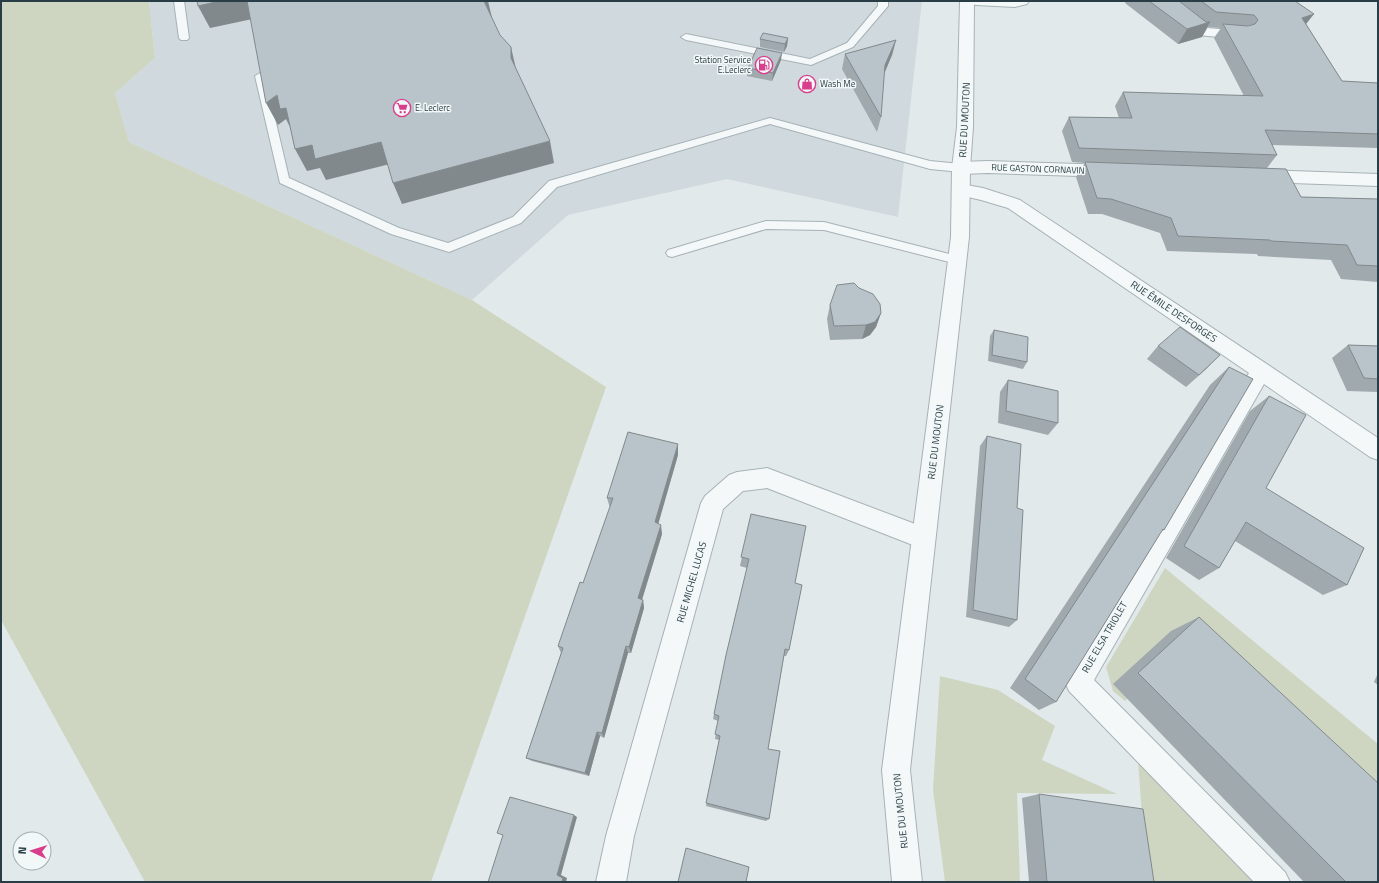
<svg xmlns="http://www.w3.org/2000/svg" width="1379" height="883" font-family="'Titillium Web',sans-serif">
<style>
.built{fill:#d0d9de}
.green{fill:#ced6c2}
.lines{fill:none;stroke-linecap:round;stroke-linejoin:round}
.service-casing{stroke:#a6b2b6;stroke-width:2}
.minor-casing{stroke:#a6b2b6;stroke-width:2}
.tertiary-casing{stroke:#a6b2b6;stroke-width:2}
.service{fill:#f5f8f9;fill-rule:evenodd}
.minor{fill:#f5f8f9;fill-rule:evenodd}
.tertiary{fill:#f5f8f9;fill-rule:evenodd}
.wall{fill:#9fa9ae}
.shaded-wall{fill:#82898d}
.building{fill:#b9c4ca;stroke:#82898d}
.labels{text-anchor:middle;stroke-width:3;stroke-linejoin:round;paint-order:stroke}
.far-poi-label{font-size:9px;fill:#283d45;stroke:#f2f7f8;text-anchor:start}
.far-street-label{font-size:9px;fill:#283d45;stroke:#f2f7f8}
.street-label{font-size:10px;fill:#283d45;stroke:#f2f7f8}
</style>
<rect width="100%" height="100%" fill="#e2e9eb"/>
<!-- built -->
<polygon class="built" points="149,1 922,1 898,217 727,179 568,215 472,300 129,142 115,93 155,58"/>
<!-- green -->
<g class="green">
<polygon points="1,1 149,1 155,58 115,93 129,142 472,300 606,387 431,882 145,882 1,620"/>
<polygon points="1165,568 1378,744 1378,811 1185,637 1125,701 1113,691 1106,667"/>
<polygon points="940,676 998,690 1055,726 1042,760 1117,794 1017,793 1020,882 945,882 933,790"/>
<polygon points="1138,761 1255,882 1147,882"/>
</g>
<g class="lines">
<defs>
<g id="service">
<polygon points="174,1 184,1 189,38 187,40 181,40 179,38"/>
<polygon points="878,1 888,1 888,6 853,47 811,65 686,40 681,37 686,34 810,59 847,43 878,6"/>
<polygon points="260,73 265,76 289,178 399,228 448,243 513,217 549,181 770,118 930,161 961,164 965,165 967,168 965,171 961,172 930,169 770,124 557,187 521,223 449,252 391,234 280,183 255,76"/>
<polygon points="766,221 824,222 957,256 961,257 963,260 961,263 957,264 824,230 766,229 672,257 668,256 666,253 668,250"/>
</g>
<g id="minor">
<polygon points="969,1 1029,1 1027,4 1015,7 976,5 971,4"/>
<polygon points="1155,1 1171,1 1207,28 1244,31 1247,34 1244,37 1239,39 1198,35"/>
<polygon points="988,161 1110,165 1116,167 1119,171 1116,175 1110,177 988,173 961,174 955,172 952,168 955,164 961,162"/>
<polygon points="1260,170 1378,174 1378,186 1260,182 1254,180 1251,176 1254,172"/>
<polygon points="961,184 983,188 1020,200 1378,438 1378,460 1370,457 1264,384 1094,680 1285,872 1290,882 1254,882 1069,691 1065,682 1069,673 1249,373 1008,208 981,200 955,194 952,190 955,186"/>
<polygon points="767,468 931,530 935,538 931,546 923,549 767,488 743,491 723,509 634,836 626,882 596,882 606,836 701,503 705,496 729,475 737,472"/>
</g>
<polygon id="tertiary" points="960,1 974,1 973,127 970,168 969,237 910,770 922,882 892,882 882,770 951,237 952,168 957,127"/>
</defs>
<!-- service casing -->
<use href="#service" class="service-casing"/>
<!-- minor casing -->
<use href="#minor" class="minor-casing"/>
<!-- tertiary casing -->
<use href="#tertiary" class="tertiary-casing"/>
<!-- service -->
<use href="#service" class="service"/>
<!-- minor -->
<use href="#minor" class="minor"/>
<!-- tertiary -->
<use href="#tertiary" class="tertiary"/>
</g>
<!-- wall -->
<g class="wall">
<polygon points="1126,1 1295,1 1306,24 1342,81 1378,83 1378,148 1272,145 1277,155 1267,168 1301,197 1378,199 1378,282 1341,279 1331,260 1258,256 1257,254 1167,251 1160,233 1102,214 1088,214 1076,177 1085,163 1072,162 1062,131 1069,117 1119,118 1115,106 1123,92 1244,96 1214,38 1221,28 1208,27 1202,37 1178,44 1125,3"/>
<polygon points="788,38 787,46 784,52 760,47 760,39"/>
<polygon points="896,40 892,55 884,74 881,117 877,132 842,69 845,54"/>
<polygon points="781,60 772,81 747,76 748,68"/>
<polygon points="830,305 881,313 876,327 870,335 862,339 830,340 827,319"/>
<polygon points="994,330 1027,362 1023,369 988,361 990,336"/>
<polygon points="1348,345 1378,346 1378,392 1347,391 1332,358"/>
<polygon points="1158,346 1207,368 1186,387 1147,359"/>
<polygon points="1229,367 1164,530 1161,532 1056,702 1039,710 1010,688 1210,385"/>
<polygon points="1008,380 1058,423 1048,435 998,423 1000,392"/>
<polygon points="1269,396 1266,488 1347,585 1323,595 1235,541 1219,568 1199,580 1166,558 1250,411"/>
<polygon points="987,436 1017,508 1017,620 1009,627 966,617 980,446"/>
<polygon points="678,444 678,455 658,523 662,534 642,600 643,600 644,608 631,653 628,653 604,738 600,736 589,776 532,761 526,758 561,653 558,646 583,583 610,508 607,498"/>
<polygon points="751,514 795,583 789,650 786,656 784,656 768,749 769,819 766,821 706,806 719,740 715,739 718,721 713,719 714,714 747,568 740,566"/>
<polygon points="1199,617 1378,882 1304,882 1113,684 1171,631"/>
<polygon points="1378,673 1378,685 1374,682"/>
<polygon points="1039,794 1154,882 1029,882 1022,798"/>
</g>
<!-- shaded-wall -->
<g class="shaded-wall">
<polygon points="220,1 249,1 257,18 210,28 198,6"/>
<polygon points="484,1 488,1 493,22"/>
<polygon points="1314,14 1303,28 1302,18"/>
<polygon points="1210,22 1202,37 1178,44 1187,29"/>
<polygon points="788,38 787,46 784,52 785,44"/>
<polygon points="896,40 892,55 881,81 885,65"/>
<polygon points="511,47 516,69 511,58"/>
<polygon points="782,53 781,60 772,81 773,73"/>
<polygon points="277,95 286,108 292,131 286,119 278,125 266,103"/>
<polygon points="550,141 554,163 402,204 393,183"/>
<polygon points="381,142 390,164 326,180 320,168 307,171 295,149 312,145"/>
<polygon points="881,313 876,327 870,335 862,339 866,325"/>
<polygon points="1220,355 1207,368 1186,387 1199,375"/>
<polygon points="678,444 678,455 656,532 655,522"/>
<polygon points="661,525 662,534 640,606 638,598"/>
<polygon points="643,600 644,608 631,653 629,647"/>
<polygon points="626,646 628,653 604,738 602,733"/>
<polygon points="597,732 600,736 589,776 585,773"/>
<polygon points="574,815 577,817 561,875 567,878 566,882 562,882 557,875"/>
<polygon points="419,881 428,881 433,882 423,882"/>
</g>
<!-- building -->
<g class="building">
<polygon points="197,1 220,1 198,6"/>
<polygon points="247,1 484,1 500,35 511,47 511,58 550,141 393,183 381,142 315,159 312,145 295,149 286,108 280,109 277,95 266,103"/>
<polygon points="1149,1 1179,1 1206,22 1210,22 1187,29"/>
<polygon points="1201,1 1295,1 1314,14 1302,18 1342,81 1378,83 1378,134 1265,130 1277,155 1079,148 1069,117 1132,118 1123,92 1263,96 1223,24 1248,26 1255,24 1258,20 1254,15 1216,12"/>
<polygon points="763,33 788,38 785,44 760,39"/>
<polygon points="896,40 885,65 881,117 845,54"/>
<polygon points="757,48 782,53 773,73 748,68"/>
<polygon points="1085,162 1286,169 1301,197 1378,199 1378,266 1357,265 1347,245 1271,241 1270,240 1178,236 1171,218 1111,199 1097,198"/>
<polygon points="854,283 859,288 873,294 880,304 881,313 875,322 866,325 834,326 830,305 837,285"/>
<polygon points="1180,327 1220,355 1199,375 1158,346"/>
<polygon points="994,330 1028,337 1027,362 992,355"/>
<polygon points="1348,345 1378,346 1378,379 1364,378"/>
<polygon points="1229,367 1253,379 1164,530 1163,529 1056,702 1025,679"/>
<polygon points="1008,380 1058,391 1058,423 1006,411"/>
<polygon points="1269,396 1306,415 1266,488 1364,548 1347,585 1246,522 1219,568 1184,546"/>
<polygon points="628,432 678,444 655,522 661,525 638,598 643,600 629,647 626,646 602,733 597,732 585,773 526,758 563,648 558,646 580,582 583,583 613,498 607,498"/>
<polygon points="987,436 1021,444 1017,508 1023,510 1017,620 973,610"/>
<polygon points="751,514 806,526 795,583 802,585 789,650 785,649 768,749 780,751 769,819 706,803 720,736 715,734 719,716 714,714 726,655 749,559 741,557"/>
<polygon points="1199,617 1378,783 1378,882 1346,882 1138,673"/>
<polygon points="1039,794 1143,809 1154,882 1047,882"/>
<polygon points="510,797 574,815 557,875 563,878 562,882 488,882 503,835 497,833"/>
<polygon points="686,848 749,867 746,882 678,882"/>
</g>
<!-- icons -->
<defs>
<symbol id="fuel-ring" viewBox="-11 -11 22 22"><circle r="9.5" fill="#f2f7f8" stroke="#d93e8c" stroke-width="1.5"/><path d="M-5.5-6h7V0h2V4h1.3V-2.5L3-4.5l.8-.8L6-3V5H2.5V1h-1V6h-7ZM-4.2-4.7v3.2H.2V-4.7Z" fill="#d93e8c"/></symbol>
<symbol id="shop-ring" viewBox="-11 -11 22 22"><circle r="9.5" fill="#f2f7f8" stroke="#d93e8c" stroke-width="1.5"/><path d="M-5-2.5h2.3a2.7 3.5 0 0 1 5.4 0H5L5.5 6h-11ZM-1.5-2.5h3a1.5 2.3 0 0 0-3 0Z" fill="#d93e8c"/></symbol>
<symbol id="supermarket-ring" viewBox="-11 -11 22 22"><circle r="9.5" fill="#f2f7f8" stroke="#d93e8c" stroke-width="1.5"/><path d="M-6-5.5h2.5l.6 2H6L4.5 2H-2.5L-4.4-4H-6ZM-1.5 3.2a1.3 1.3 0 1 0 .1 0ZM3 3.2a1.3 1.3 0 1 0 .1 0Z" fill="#d93e8c"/></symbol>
</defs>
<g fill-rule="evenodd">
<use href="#fuel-ring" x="754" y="55" width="20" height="20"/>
<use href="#shop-ring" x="797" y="74" width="20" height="20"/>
<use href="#supermarket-ring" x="392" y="98" width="20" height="20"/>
</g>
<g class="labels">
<!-- far-poi labels -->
<g class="far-poi-label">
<text x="751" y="63" text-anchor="end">Station Service<tspan x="751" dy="10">E.Leclerc</tspan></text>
<text x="820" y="87">Wash Me</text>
<text x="415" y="111">E. Leclerc</text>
</g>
<!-- far-street labels -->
<g class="far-street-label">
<text transform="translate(1038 169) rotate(2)" y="3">RUE GASTON CORNAVIN</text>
</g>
<!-- street labels -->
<g class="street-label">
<text transform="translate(964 120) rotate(-87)" y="4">RUE DU MOUTON</text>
<text transform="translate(1174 311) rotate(34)" y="4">RUE ÉMILE DESFORGES</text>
<text transform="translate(935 442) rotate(-83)" y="4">RUE DU MOUTON</text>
<text transform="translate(691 582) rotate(-74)" y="4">RUE MICHEL LUCAS</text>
<text transform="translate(1104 637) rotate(-60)" y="4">RUE ELSA TRIOLET</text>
<text transform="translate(900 811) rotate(-96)" y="4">RUE DU MOUTON</text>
</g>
</g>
<!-- border -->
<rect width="1379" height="883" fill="none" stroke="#283d45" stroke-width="4"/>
<!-- north arrow -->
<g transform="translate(32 851) rotate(274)"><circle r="19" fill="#f2f7f8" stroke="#a1adb0"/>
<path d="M0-3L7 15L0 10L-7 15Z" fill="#d93e8c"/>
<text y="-6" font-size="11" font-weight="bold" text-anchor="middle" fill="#283d45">N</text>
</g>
</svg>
